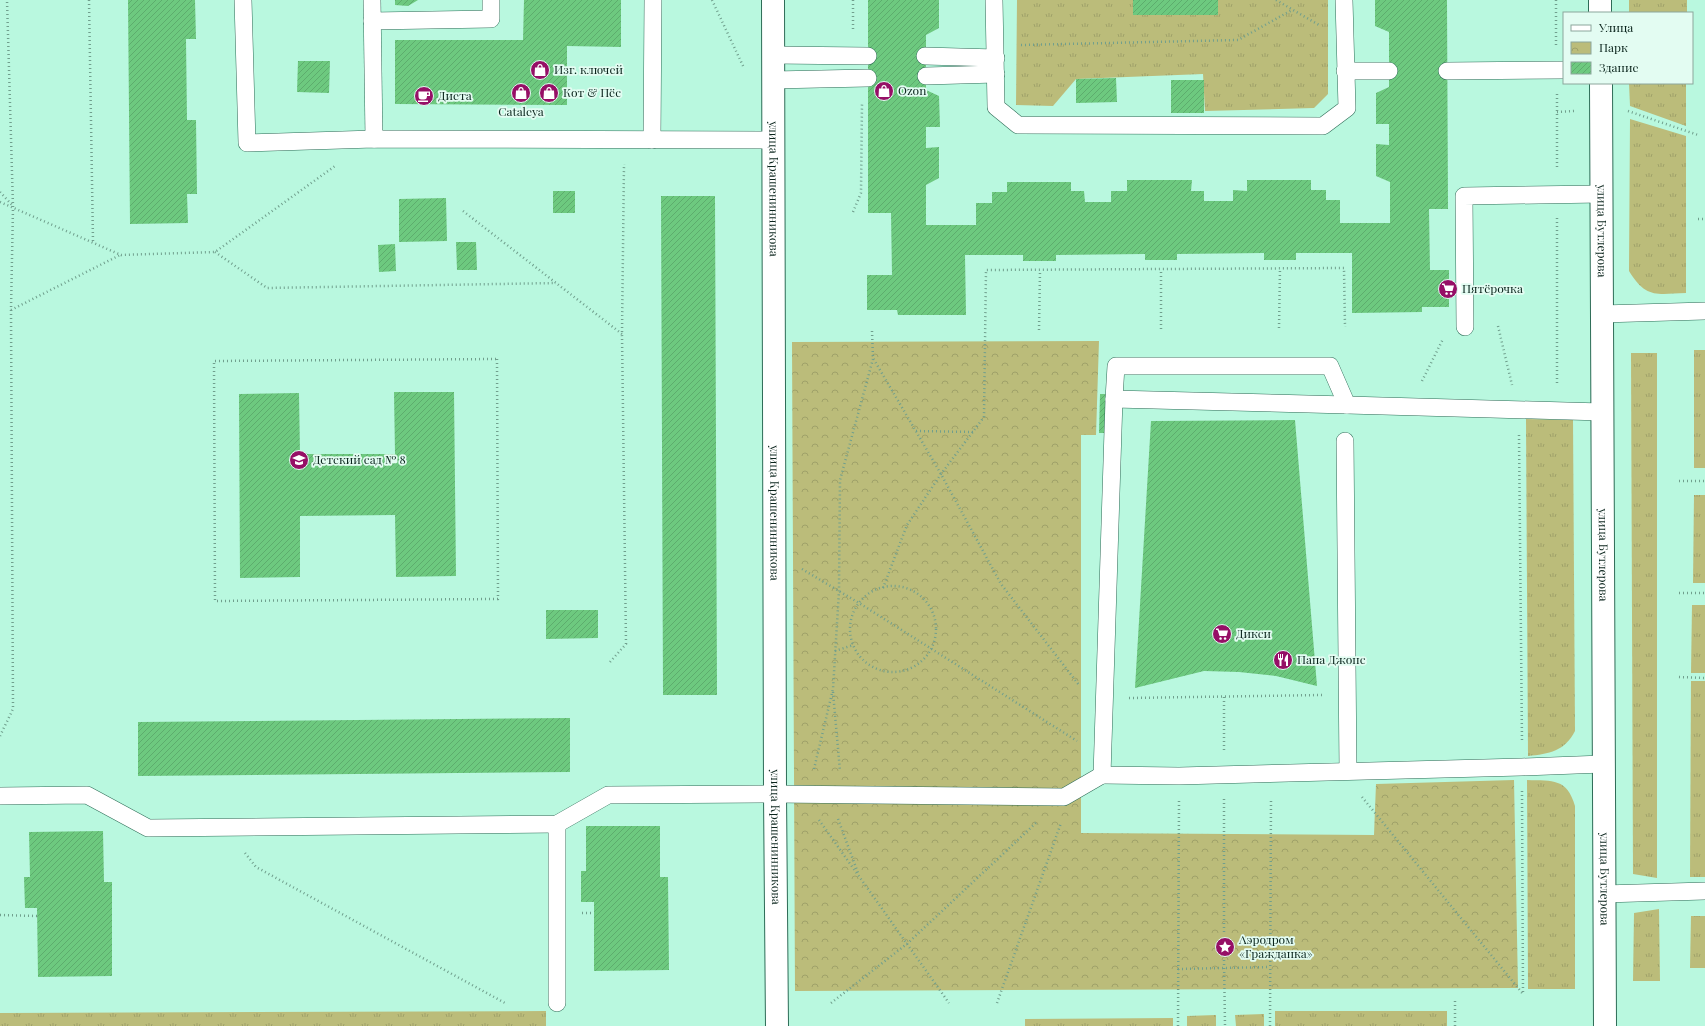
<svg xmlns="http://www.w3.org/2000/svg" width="1705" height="1026" font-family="'Playfair Display',serif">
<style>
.grass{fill:url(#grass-tufts)}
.park{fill:url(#park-crowns)}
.building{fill:url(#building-hatch)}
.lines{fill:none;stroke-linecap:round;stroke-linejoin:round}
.service-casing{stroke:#2e6c57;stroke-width:18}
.minor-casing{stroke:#2e6c57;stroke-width:24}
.tertiary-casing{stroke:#2e6c57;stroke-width:24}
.path{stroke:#709f8d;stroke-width:2.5;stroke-dasharray:1 3;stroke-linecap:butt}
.service{stroke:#fff;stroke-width:17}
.minor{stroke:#fff;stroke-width:22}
.tertiary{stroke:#fff;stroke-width:22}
.labels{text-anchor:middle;stroke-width:3.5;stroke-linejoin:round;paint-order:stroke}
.poi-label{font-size:12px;fill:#0a241c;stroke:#e3fcf2;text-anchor:start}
.street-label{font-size:12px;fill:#0a241c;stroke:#e3fcf2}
</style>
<defs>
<pattern id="grass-tufts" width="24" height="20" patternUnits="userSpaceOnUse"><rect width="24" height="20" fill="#bbbc7a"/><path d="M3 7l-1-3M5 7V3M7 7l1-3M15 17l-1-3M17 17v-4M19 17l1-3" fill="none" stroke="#9fa169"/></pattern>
<pattern id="park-crowns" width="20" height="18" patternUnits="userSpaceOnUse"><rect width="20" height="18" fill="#bbbc7a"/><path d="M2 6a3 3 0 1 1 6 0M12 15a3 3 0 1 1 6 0" fill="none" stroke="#9fa169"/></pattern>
<pattern id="building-hatch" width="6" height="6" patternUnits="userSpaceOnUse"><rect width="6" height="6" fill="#6dc97f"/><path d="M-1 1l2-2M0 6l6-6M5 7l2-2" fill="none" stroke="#5dac6d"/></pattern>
</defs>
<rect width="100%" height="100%" fill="#b9f8df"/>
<!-- grass -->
<g class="grass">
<polygon points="1017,0 1133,0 1133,15 1218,15 1218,0 1328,0 1328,94 1314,108 1205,111 1203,74 1076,79 1053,106 1016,105"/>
<rect x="1629" y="0" width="58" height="13"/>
<polygon points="1629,83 1686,83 1686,126 1630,106"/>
<path d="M1630 119 1686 136V293C1657 294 1646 299 1629 271Z"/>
<rect x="1694" y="350" width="11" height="118"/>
<polygon points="1631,353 1657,353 1657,878 1633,874"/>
<path d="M1526 419 1573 420 1575 731C1565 751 1549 754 1528 756Z"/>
<polygon points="1694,495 1705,495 1705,583 1693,583"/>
<polygon points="1692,605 1705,605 1705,673 1691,673"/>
<polygon points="1691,681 1705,681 1705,877 1690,877"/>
<path d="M1527 780C1553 781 1567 778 1575 806V989H1528Z"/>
<polygon points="1659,909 1660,981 1633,981 1634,913"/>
<polygon points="1691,916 1705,916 1705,968 1690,968"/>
<polygon points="546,1011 546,1026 0,1026 0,1013"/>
<rect x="1275" y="1011" width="172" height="15"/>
<polygon points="1264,1014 1264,1026 1236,1026 1235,1015"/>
<polygon points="1216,1015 1216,1026 1187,1026 1187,1016"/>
<polygon points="1173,1018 1173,1026 1025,1026 1025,1019"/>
</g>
<!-- park -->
<polygon class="park" points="1099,341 1096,435 1081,435 1081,833 1374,835 1376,784 1514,780 1518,988 795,991 792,342"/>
<!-- building -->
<g class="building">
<polygon points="128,0 195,0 196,39 186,39 187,120 196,120 197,194 187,194 188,223 130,224"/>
<polygon points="395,0 418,0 408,6 395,5"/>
<polygon points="524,0 621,0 621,47 567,46 567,105 395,104 395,40 523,40"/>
<polygon points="868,0 939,0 939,28 926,35 926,90 939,96 940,127 926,127 926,148 939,147 939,178 926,185 926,225 976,225 976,203 992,203 992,192 1007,192 1007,182 1071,182 1071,191 1084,191 1085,202 1111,202 1111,191 1127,191 1127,180 1192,180 1191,191 1204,191 1204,201 1233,201 1233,190 1247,191 1247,180 1311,180 1311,190 1326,190 1326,200 1340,200 1340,223 1390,223 1390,182 1376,176 1376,144 1389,145 1389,124 1376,124 1376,93 1389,87 1389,32 1375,26 1375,0 1447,0 1448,209 1429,209 1430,270 1449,270 1449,307 1422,307 1422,312 1352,313 1352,253 1296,253 1296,260 1264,260 1264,253 1177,254 1177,260 1145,260 1145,254 1056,255 1056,261 1023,261 1023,255 965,255 966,315 898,315 897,310 867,310 867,275 892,275 891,213 868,213"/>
<rect x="1133" y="0" width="85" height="15"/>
<polygon points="298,61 330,61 329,93 297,92"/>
<polygon points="1116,78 1117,102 1076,103 1076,79"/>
<rect x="1171" y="80" width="33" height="33"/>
<rect x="553" y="191" width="22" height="22"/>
<polygon points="661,196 715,196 717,695 663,695"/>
<polygon points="446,198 447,241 399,242 399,199"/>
<polygon points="456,242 476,242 477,270 457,270"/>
<polygon points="395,244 396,271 379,272 378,245"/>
<polygon points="394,392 454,392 456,576 396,577 395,515 300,516 300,577 240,578 239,394 299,393 300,454 395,454"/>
<polygon points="1100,394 1107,394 1106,433 1099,433"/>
<polygon points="1295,420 1317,686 1276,676 1239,672 1204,671 1135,688 1151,421"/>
<polygon points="546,610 598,610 598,638 546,639"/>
<polygon points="570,718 570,772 138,776 138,722"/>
<polygon points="586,826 660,826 660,877 668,877 669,970 594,971 594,902 581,902 581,871 586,871"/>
<polygon points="103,831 104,882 112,882 112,976 38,977 37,908 25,908 24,877 30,877 29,832"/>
</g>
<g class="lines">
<defs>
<g id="service">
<polyline points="243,0 247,143 374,139 773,140"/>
<polyline points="372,0 374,139"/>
<polyline points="994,0 996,107 1018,125 1323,126 1347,108 1344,0"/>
<polyline points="372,21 491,19 491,0"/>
<polyline points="773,55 868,56"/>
<polyline points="925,56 996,58"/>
<polyline points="1345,71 1389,71"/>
<polyline points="1447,71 1564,70"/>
<polyline points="926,76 996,74"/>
<polyline points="773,80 868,78"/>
<polyline points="652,140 653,0"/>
<polyline points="1602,314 1705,311"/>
<polyline points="1465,327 1464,196 1601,194"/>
<polyline points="1114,399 1116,366 1330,366 1347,405 1602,412"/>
<polyline points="1347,405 1114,399 1102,775 1179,776 1522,767 1603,764"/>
<polyline points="1345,441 1348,771"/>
<polyline points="0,796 87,795 148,828 557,824 608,795 775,794 1064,797 1102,775"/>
<polyline points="557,824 557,1003"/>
<polyline points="1604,894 1705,891"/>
</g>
<g id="minor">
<path id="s1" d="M773 0 775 794 777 1026"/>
</g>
<g id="tertiary">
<polyline points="1600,0 1600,13"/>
<path id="s2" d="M1601 83 1605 1026"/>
</g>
</defs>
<!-- service casing -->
<use href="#service" class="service-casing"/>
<!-- minor casing -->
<use href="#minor" class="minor-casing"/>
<!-- tertiary casing -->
<use href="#tertiary" class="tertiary-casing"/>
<!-- path -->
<g class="path">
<polyline points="89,0 93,242"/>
<polyline points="712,0 744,68"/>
<polyline points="853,0 853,31"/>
<polyline points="1276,0 1319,25"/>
<polyline points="1556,0 1556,45"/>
<polyline points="1021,45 1238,40 1292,10"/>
<polyline points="1557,94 1557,169"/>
<polyline points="1628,111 1698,135"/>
<polyline points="1557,112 1574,111"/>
<polyline points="0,192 13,206"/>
<polyline points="0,202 121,255 215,252 335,166"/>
<polyline points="463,211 622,334"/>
<polyline points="853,212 861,193 862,103"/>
<polyline points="1557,218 1557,385"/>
<polyline points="1698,219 1705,219"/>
<polyline points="215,252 267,288 556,283"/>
<polyline points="11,310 120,255"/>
<polyline points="1498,326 1512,385"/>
<polyline points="1279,328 1280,268"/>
<polyline points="1161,329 1161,269"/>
<polyline points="1039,330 1040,271"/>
<polyline points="872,331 873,358 941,474 1001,584 1079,685"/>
<polygon points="497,359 498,599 215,601 214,361"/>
<polyline points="1422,381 1443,339"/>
<polyline points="916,431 973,432"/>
<polyline points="1519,435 1522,742"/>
<polyline points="1679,481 1705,481"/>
<polyline points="802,569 859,603 1077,741"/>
<circle cx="893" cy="629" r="43"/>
<polyline points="883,588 907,525 941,474 984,417 986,270 1344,268 1345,327"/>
<polyline points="1679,593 1705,593"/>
<polyline points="835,651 853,645"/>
<polyline points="610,662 626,644 622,334 624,164"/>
<polyline points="1679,677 1705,678"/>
<polyline points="833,692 840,771"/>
<polyline points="1129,698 1322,695"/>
<polyline points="0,736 13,709 11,310 13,207 7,0"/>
<polyline points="1224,750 1224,696"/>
<polyline points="814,769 833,689 839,591 840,480 873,359"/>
<polyline points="1522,791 1523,995"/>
<polyline points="1362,797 1523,994"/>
<polyline points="1224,799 1224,932"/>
<polyline points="838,819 858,873"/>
<polyline points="819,820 949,1003"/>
<polyline points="245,853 256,867 505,1003"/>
<polyline points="582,913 594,913"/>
<polyline points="0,915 37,916"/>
<polyline points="1224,960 1225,1026"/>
<polyline points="1178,969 1269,967"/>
<polyline points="831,1003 908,943 1037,822"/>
<polyline points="997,1003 1061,823"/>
<polyline points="1178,1026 1179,801"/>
<polyline points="1270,1026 1271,798"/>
<polyline points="1455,1026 1455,999"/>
</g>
<!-- service -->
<use href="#service" class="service"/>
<!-- minor -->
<use href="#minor" class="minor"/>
<!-- tertiary -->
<use href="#tertiary" class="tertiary"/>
</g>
<!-- icons -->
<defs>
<symbol id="shop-disc" viewBox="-11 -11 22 22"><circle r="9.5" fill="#960f66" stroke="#e3fcf2"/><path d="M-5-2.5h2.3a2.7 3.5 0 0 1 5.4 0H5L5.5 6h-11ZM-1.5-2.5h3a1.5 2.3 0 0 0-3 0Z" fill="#fff"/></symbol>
<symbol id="cafe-disc" viewBox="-11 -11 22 22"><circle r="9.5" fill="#960f66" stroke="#e3fcf2"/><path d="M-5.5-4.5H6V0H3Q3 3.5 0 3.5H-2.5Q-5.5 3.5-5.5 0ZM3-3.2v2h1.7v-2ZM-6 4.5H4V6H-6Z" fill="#fff"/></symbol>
<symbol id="supermarket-disc" viewBox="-11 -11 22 22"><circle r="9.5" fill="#960f66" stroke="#e3fcf2"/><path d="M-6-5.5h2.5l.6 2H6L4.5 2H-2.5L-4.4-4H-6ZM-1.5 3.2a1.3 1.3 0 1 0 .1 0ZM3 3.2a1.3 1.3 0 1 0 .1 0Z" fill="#fff"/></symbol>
<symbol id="school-disc" viewBox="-11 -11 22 22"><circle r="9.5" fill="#960f66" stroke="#e3fcf2"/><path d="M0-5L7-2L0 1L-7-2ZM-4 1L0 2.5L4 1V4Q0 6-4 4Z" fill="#fff"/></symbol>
<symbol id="restaurant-disc" viewBox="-11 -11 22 22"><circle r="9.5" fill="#960f66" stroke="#e3fcf2"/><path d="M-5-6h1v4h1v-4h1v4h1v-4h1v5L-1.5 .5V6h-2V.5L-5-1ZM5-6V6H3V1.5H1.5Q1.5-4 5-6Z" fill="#fff"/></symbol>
<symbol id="sight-disc" viewBox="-11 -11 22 22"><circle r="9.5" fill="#960f66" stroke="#e3fcf2"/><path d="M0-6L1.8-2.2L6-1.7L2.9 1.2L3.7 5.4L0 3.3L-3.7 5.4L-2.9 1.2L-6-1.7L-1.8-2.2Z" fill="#fff"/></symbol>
</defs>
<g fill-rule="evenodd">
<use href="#shop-disc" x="529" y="59" width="22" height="22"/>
<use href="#shop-disc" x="873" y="80" width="22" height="22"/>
<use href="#shop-disc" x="510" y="82" width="22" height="22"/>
<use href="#shop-disc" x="538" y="82" width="22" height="22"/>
<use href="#cafe-disc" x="413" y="85" width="22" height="22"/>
<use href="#supermarket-disc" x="1437" y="278" width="22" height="22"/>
<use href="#school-disc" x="288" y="449" width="22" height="22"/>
<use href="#supermarket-disc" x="1211" y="623" width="22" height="22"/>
<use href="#restaurant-disc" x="1272" y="649" width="22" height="22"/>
<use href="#sight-disc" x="1214" y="936" width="22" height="22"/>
</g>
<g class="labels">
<!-- poi labels -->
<g class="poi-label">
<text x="554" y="74">Изг. ключей</text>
<text x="898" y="95">Ozon</text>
<text x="563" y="97">Кот &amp; Пёс</text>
<text x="438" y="100">Диета</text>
<text x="521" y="116" text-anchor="middle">Cataleya</text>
<text x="1462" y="293">Пятёрочка</text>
<text x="313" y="464">Детский сад № 8</text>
<text x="1236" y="638">Дикси</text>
<text x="1297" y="664">Папа Джонс</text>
<text x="1239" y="944">Аэродром<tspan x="1239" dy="14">«Гражданка»</tspan></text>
</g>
<!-- street labels -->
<g class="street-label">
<text dy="4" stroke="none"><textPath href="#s1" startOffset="189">улица Крашенинникова</textPath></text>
<text dy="4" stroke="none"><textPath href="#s2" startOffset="148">улица Бутлерова</textPath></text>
<text dy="4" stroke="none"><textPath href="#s1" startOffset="513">улица Крашенинникова</textPath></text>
<text dy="4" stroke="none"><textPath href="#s2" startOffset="472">улица Бутлерова</textPath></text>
<text dy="4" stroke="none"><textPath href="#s1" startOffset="837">улица Крашенинникова</textPath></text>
<text dy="4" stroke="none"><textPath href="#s2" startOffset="796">улица Бутлерова</textPath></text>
</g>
</g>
<!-- legend -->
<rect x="1563" y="12" width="130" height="72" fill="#e3fcf2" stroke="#8ca69c"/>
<rect x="1571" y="25" width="20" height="6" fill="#ffffff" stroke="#8ca69c"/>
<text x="1599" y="32" font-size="12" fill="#0a241c">Улица</text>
<rect x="1571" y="42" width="20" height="12" fill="url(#park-crowns)" stroke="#8ca69c"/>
<text x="1599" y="52" font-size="12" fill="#0a241c">Парк</text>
<rect x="1571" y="62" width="20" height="12" fill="url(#building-hatch)" stroke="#8ca69c"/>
<text x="1599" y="72" font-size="12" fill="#0a241c">Здание</text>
</svg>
